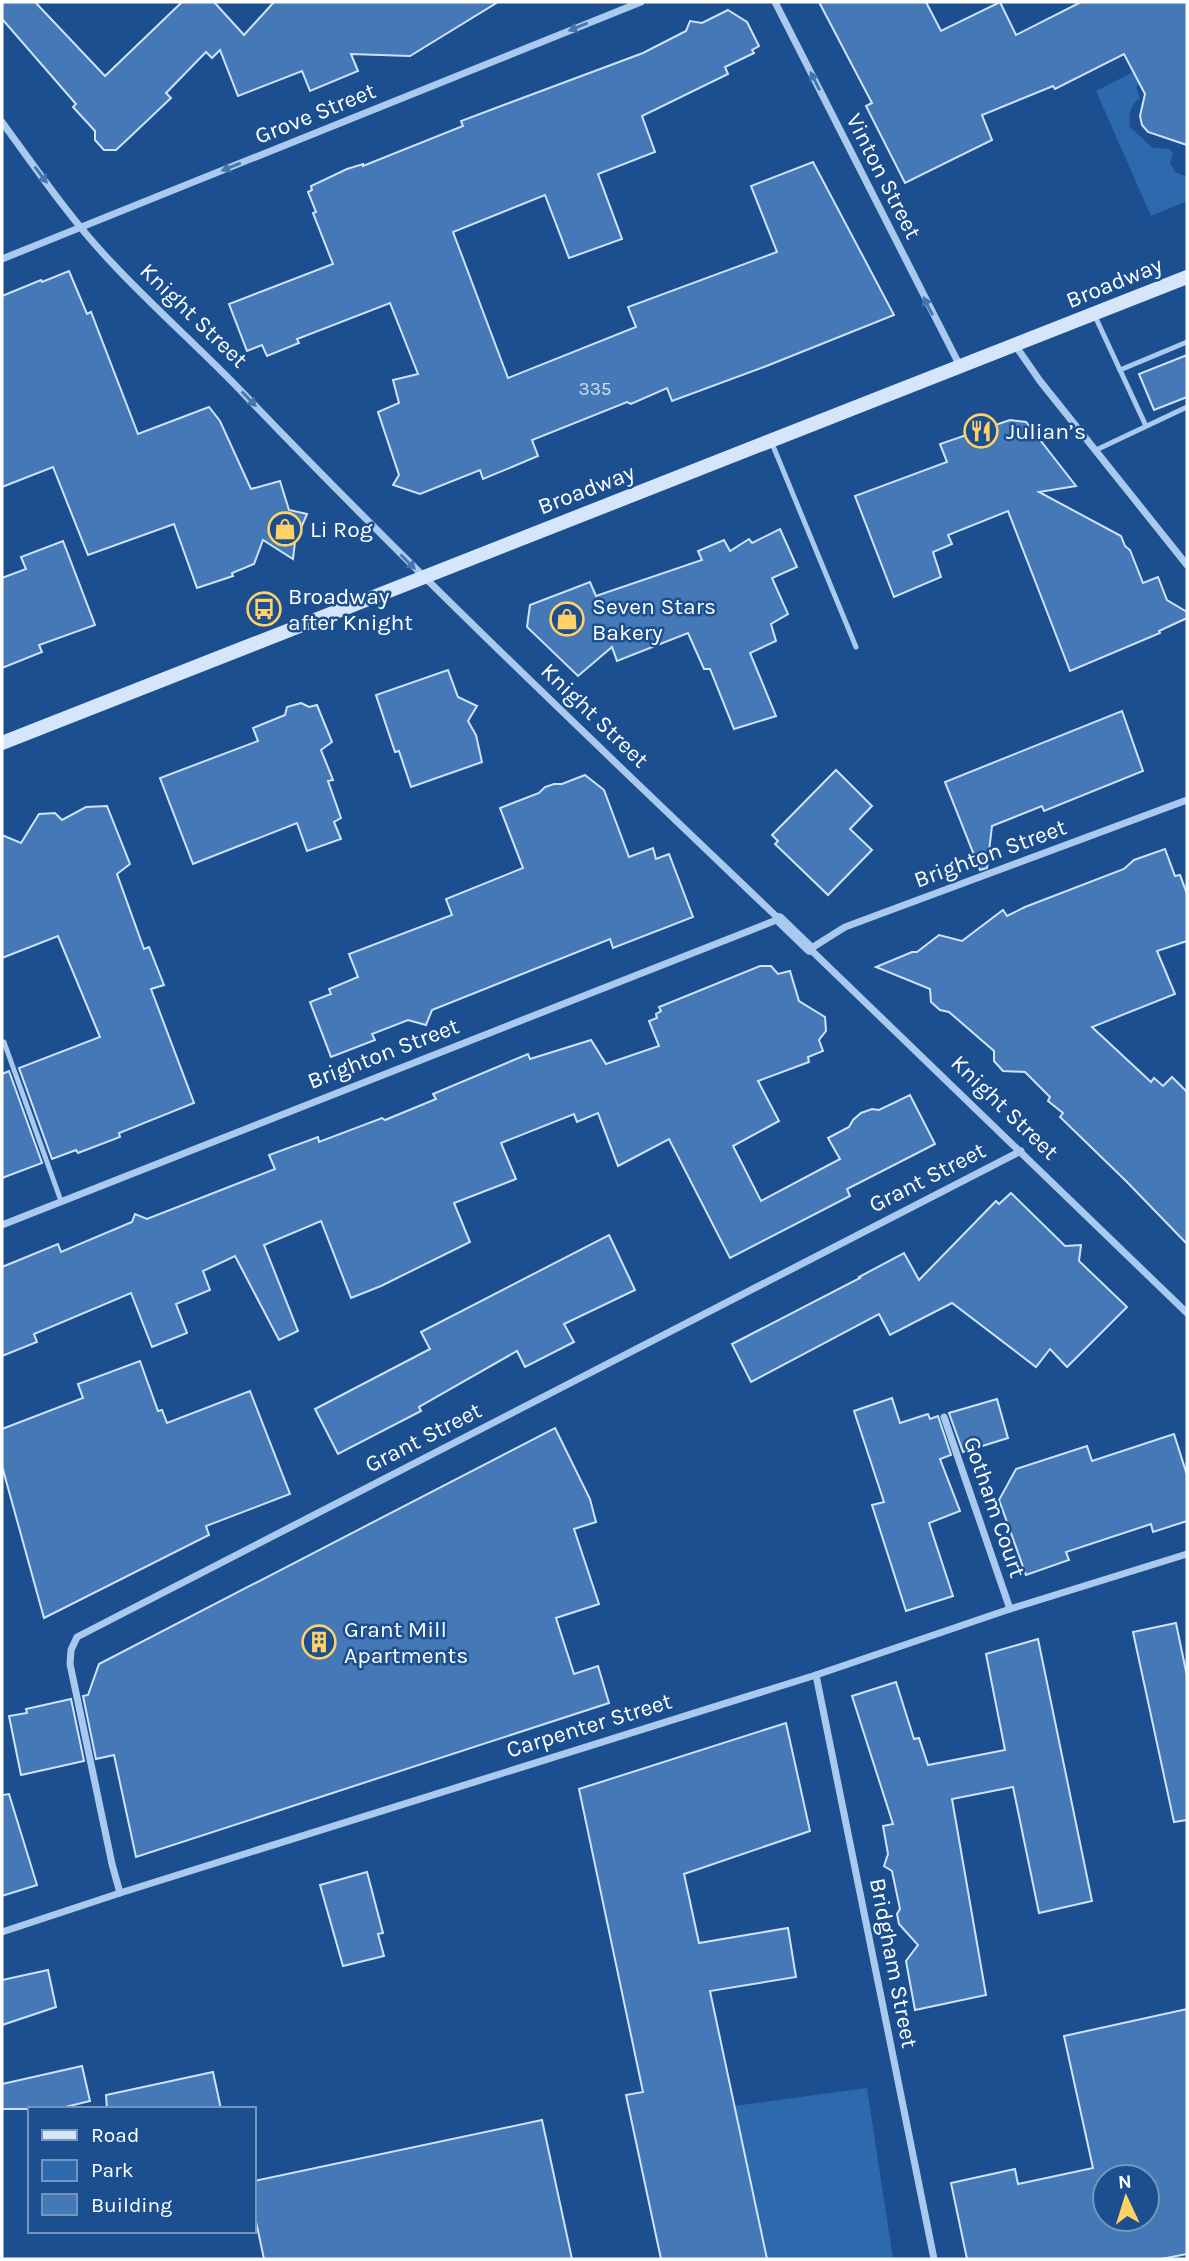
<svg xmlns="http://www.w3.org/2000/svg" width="1189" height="2261" font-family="Karla,sans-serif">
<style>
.green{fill:#2e69ad}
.building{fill:#4478b7;stroke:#cfe3fa;stroke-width:2;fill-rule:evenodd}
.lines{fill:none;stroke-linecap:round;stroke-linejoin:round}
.service{stroke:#a9c9ee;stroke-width:5}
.minor{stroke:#a9c9ee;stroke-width:7}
.tertiary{stroke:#a9c9ee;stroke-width:12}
.secondary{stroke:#d6e6fa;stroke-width:14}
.oneway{fill:#4674ac}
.labels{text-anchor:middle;stroke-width:5;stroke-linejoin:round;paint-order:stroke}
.number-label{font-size:19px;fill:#d0dded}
.street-label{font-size:23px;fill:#fff;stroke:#1b4f8f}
.poi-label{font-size:23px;fill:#fff;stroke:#1b4f8f;text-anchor:start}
</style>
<rect width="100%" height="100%" fill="#1b4f8f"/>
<!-- green -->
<g class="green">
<path d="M1141 68 1147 79 1136 87 1140 98C1129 106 1129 115 1130 127L1153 148 1170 149 1173 153 1170 163 1175 172 1185 176 1187 175V201L1151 216 1096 91Z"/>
<polygon points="867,2088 893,2259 767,2259 734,2106"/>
</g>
<!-- building -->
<g class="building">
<polygon points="2,2 35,2 105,76 182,2 214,2 244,35 274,2 498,2 410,56 351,54 358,71 310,91 302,71 238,96 220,50 212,58 206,52 166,93 171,98 132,135 116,150 104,150 95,140 95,131 73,107 76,104 2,19"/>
<polygon points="819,2 926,2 941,31 1000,2 1016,35 1081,2 1187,2 1187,145 1148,132 1142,125 1140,116 1145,94 1124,54 1055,89 1053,86 982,115 992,140 905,183 866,106 872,103"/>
<polygon points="728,10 747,22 759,46 752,50 754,53 725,67 728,74 642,116 655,152 598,174 622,239 569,258 545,195 453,232 508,378 636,327 628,307 777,252 751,186 813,162 894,315 764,367 672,401 667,388 631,404 627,402 532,440 538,456 483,479 480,470 420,494 393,485 399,475 378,412 399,403 393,380 418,374 390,303 297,339 299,343 267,356 262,345 247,351 229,304 333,264 313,213 316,212 308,192 312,190 311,186 347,169 363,164 363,166 463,126 461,121 643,53 686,31 690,21 702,23"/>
<polygon points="69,271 87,314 91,312 138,434 209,407 220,421 251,489 280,481 289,510 307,514 295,542 293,559 263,540 254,564 232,573 233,576 197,588 174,524 88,555 53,467 2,487 2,296 41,280 42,282"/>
<polygon points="1187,355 1187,397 1154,410 1139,374"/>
<polygon points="1010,420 1026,422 1076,486 1039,492 1121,536 1125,546 1130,550 1143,583 1158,577 1167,600 1187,612 1187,618 1159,631 1160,633 1070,671 1008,511 948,535 952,544 933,552 941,577 894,597 855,496 947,462 940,444"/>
<polygon points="780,529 797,567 772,578 788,614 771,624 776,641 750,653 776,716 734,729 710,669 704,669 688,633 617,661 612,647 578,676 527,627 530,605 590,582 596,596 702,560 698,551 724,540 730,551 749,539 752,543"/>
<polygon points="63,541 95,625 39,645 42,652 2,668 2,578 26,569 21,557"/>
<polygon points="448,670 458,697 477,706 468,721 476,735 482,762 411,787 399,751 395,752 376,695"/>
<polygon points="301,703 309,707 317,705 332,742 321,750 333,780 328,781 341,818 334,822 341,839 307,851 297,823 193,864 160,778 258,741 253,728 285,715 287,707"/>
<polygon points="1122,711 1143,771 1044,811 1042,806 992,826 987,868 980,870 945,782"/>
<polygon points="836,770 872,806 850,829 872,850 828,895 775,844 778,841 772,835"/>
<polygon points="585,775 604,790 629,857 653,848 656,859 669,854 693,917 613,948 610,939 432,1010 426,1025 408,1020 372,1034 375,1040 331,1057 310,1002 331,994 329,989 358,977 349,954 452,915 446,899 523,868 500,808 539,793 545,787 554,784 562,784"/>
<polygon points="107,806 130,864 117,874 144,949 149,947 164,985 151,989 194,1103 119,1133 120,1137 78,1153 76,1150 52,1159 19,1068 100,1037 58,936 2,958 2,835 21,843 39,814 55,813 62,820 86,807"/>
<polygon points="1165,849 1175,876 1180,875 1187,894 1187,941 1157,951 1175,994 1092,1027 1151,1082 1154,1078 1163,1086 1172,1077 1187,1092 1187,1244 1127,1182 1060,1117 1063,1113 1048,1101 1050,1097 1025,1072 1003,1071 994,1061 994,1051 949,1012 940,1010 931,1002 930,989 876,967 912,952 917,952 939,935 962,941 1003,910 1007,916 1025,907 1124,869 1134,860"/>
<polygon points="760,966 771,966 778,974 790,971 799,1001 825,1017 826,1031 819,1040 823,1051 808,1057 809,1062 758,1081 779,1121 733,1146 761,1201 840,1159 828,1138 849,1127 853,1120 861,1113 872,1109 879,1110 910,1095 935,1144 847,1189 850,1196 730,1258 669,1139 618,1166 598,1113 577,1122 574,1114 501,1143 516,1179 454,1203 470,1242 381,1286 351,1298 321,1221 264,1245 298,1331 279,1340 235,1256 203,1271 210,1290 176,1304 187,1333 152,1347 131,1293 34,1334 37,1342 2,1356 2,1267 58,1244 61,1252 132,1222 135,1214 147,1219 275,1169 269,1155 318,1137 319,1142 382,1118 385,1120 436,1099 433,1094 528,1054 530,1059 591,1040 606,1064 659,1046 649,1021 657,1018 656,1014 661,1011 659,1007"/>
<polygon points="9,1071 42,1163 2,1178 2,1074"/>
<polygon points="1011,1193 1065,1246 1081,1245 1079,1261 1127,1307 1067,1367 1050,1349 1036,1367 952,1303 890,1335 879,1314 751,1382 732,1344 860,1278 859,1277 904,1253 919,1280 996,1201 999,1204"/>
<polygon points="609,1235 635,1290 564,1324 574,1342 525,1367 517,1351 419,1407 421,1411 338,1454 315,1409 430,1349 421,1332"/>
<polygon points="140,1361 158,1411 162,1410 167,1423 250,1391 290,1494 206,1526 209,1535 44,1618 2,1466 2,1429 83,1398 78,1384"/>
<polygon points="892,1398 900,1423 928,1414 930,1419 938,1416 951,1455 940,1459 960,1511 929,1523 953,1596 906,1611 872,1505 884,1502 854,1411"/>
<polygon points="997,1399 1008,1438 963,1452 949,1413"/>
<polygon points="555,1428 590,1499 596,1522 574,1529 599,1604 556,1618 574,1674 598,1666 609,1703 136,1857 114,1755 96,1759 83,1696 88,1695 99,1664"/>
<polygon points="1174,1434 1187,1475 1187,1521 1153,1532 1151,1524 1066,1552 1069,1560 1026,1575 999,1500 1016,1469 1087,1446 1092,1461"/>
<polygon points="1176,1623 1187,1676 1187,1820 1174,1822 1133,1632"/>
<polygon points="1038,1639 1092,1901 1039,1913 1013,1787 952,1799 986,1995 915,2010 906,1961 918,1945 899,1924 897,1914 900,1909 892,1871 884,1866 888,1854 883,1826 893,1824 852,1696 896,1682 914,1739 919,1738 928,1765 1005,1750 986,1654"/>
<polygon points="71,1699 84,1761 21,1775 9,1716 27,1713 26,1709"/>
<polygon points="786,1723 810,1831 684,1874 699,1943 788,1928 796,1977 710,1991 767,2259 661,2259 626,2095 643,2092 579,1789"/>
<polygon points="9,1794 37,1885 2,1896 2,1795"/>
<polygon points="367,1872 383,1933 378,1934 384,1956 343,1966 320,1885"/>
<polygon points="48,1970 56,2007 2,2025 2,1980"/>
<path d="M1187 2009V2254L1161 2259H967L951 2183 1015 2169 1018 2184 1093 2168 1064 2036ZM1105 2177H1147V2219H1105Z"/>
<polygon points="82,2066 90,2101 57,2109 2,2109 2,2084"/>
<polygon points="213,2072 221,2109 107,2109 106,2095"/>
<polygon points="542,2120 572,2259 264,2259 254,2212 254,2181"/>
</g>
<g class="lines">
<!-- service -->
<g class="service">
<polyline points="1094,314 1146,426"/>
<polyline points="1120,370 1187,342"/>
<polyline points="771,441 856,647"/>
<polyline points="1096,450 1187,407"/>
<polyline points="2,1043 4,1042 61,1201"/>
</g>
<!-- minor -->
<g class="minor">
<polyline points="775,2 960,366"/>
<path d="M2 122C37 170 71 220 112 263 154 308 201 349 243 393 416 574 598 746 779 919L2 1225"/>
<polyline points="2,259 641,2"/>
<polyline points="1015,345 1040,381 1187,565"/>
<polyline points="1187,800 845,927 810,949 1187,1313"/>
<polyline points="944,1417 1010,1609"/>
<polyline points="816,1675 934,2259"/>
<polyline points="120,1893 112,1864 70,1664 71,1650 77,1637 1021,1151"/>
<polyline points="2,1932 120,1893 816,1675 1010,1609 1187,1554"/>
</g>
<!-- tertiary -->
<polyline class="tertiary" points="779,919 810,949"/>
<!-- secondary -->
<polyline class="secondary" points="2,743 1187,277"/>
</g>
<!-- one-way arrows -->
<defs><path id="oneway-solid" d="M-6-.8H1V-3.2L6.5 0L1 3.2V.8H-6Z" transform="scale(1.75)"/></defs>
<g class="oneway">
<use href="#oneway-solid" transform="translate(578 27) rotate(158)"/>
<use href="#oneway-solid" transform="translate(815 81) rotate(-117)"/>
<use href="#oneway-solid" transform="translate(231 167) rotate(158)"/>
<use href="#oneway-solid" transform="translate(41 175) rotate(53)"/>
<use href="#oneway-solid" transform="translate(928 306) rotate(-117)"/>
<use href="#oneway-solid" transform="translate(249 399) rotate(46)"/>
<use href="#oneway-solid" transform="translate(408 562) rotate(45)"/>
</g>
<!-- icons -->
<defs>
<symbol id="restaurant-ring" viewBox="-11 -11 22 22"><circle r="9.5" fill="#1b4f8f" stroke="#ffd166" stroke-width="1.5"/><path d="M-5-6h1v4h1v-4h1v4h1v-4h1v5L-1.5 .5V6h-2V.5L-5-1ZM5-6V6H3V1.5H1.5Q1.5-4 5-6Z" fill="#ffd166"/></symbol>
<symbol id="shop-ring" viewBox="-11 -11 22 22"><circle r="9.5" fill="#1b4f8f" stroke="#ffd166" stroke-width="1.5"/><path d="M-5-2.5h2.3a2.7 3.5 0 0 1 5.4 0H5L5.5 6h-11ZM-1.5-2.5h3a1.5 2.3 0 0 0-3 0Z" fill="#ffd166"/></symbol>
<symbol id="bus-ring" viewBox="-11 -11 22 22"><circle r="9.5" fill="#1b4f8f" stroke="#ffd166" stroke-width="1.5"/><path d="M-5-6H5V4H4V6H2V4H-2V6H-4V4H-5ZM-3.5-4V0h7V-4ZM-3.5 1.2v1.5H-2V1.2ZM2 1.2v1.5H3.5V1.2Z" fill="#ffd166"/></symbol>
<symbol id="building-ring" viewBox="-11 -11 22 22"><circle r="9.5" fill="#1b4f8f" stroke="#ffd166" stroke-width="1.5"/><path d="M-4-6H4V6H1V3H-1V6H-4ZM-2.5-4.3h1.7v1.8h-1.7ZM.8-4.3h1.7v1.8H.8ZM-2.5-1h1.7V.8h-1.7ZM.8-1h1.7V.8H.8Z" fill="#ffd166"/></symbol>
</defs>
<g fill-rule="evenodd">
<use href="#restaurant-ring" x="962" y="412" width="38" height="38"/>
<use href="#shop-ring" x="266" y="510" width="38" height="38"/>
<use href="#bus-ring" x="245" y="590" width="38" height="38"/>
<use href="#shop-ring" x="548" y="600" width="38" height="38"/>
<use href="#building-ring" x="300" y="1623" width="38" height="38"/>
</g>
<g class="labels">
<!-- number labels -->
<g class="number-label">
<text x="595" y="395">335</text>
</g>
<!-- street labels -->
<g class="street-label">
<text transform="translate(315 113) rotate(-22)" y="8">Grove Street</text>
<text transform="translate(884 176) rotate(63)" y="8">Vinton Street</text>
<text transform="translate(1114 282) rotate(-22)" y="8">Broadway</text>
<text transform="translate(194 315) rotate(44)" y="8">Knight Street</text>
<text transform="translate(586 489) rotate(-21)" y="8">Broadway</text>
<text transform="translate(595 715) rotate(44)" y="8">Knight Street</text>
<text transform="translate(990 853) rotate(-20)" y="8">Brighton Street</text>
<text transform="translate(383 1053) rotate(-21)" y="8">Brighton Street</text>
<text transform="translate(1005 1107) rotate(44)" y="8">Knight Street</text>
<text transform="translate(927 1177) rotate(-27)" y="8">Grant Street</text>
<text transform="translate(423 1437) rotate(-27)" y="8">Grant Street</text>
<text transform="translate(995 1507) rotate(71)" y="8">Gotham Court</text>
<text transform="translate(589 1725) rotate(-17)" y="8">Carpenter Street</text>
<text transform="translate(894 1963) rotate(79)" y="8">Bridgham Street</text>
</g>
<!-- poi labels -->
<g class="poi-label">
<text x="1006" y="439">Julian’s</text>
<text x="310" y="537">Li Rog</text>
<text x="288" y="604">Broadway<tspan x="288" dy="26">after Knight</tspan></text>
<text x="592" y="614">Seven Stars<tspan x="592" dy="26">Bakery</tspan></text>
<text x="344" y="1637">Grant Mill<tspan x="344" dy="26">Apartments</tspan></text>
</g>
</g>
<!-- border -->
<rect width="1189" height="2261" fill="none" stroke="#ffffff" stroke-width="7"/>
<!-- legend -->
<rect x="28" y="2107" width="228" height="126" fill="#1b4f8f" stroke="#7695bc" stroke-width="2"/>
<rect x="42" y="2130" width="35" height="10" fill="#d6e6fa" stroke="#7695bc" stroke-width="2"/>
<text x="91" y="2142" font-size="21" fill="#ffffff">Road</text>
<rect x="42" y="2160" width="35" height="21" fill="#2e69ad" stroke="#7695bc" stroke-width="2"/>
<text x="91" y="2177" font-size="21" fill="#ffffff">Park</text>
<rect x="42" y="2194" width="35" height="21" fill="#4478b7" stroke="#7695bc" stroke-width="2"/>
<text x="91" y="2212" font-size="21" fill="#ffffff">Building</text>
<!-- north arrow -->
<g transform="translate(1126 2198) rotate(356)"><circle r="33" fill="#1b4f8f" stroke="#7695bc" stroke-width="2"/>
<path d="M0-5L12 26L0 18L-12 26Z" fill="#ffd166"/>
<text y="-10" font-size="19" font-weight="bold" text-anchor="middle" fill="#ffffff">N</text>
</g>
</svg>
